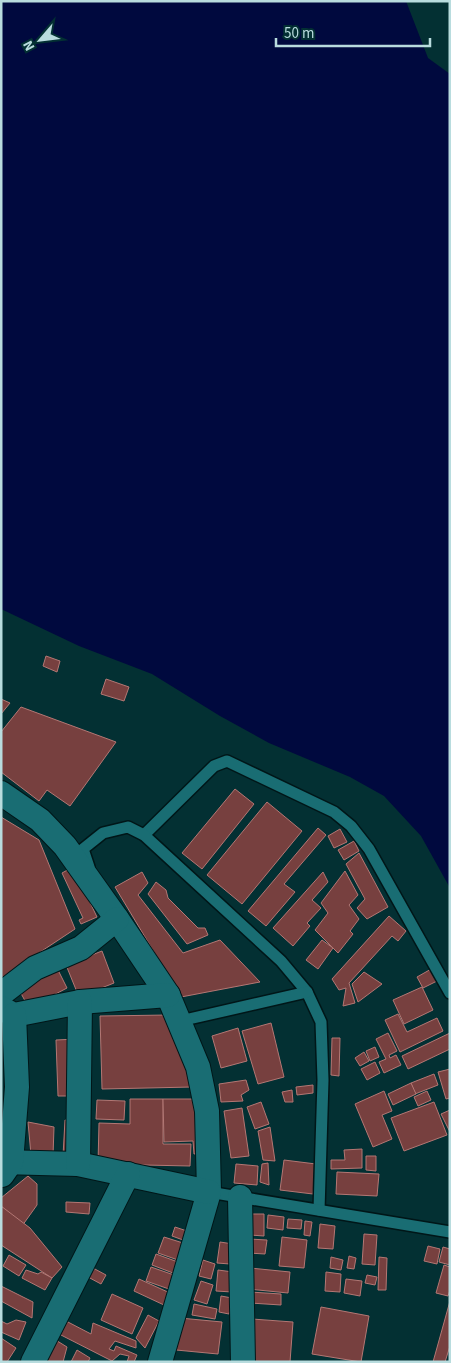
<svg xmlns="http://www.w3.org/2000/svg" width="451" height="1363" font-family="'Source Sans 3',sans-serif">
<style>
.water{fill:#00093e}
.building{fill:#77403f;stroke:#b37774}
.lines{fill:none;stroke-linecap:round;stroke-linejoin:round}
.lane-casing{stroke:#001618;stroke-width:14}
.street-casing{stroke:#001618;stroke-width:26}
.lane{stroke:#196d73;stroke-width:11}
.street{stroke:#196d73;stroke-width:24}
</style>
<rect width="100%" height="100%" fill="#033033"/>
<!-- water -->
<polygon class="water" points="1,1 406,1 428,58 450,74 450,888 421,836 384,796 350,777 269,743 220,716 152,674 79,646 1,609"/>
<!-- building -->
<g class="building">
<polygon points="46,656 60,661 57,672 43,666"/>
<polygon points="106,679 129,687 124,701 101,694"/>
<polygon points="1,699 10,703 1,714"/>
<polygon points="21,707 116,742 70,806 47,790 39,801 1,772 1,732"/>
<polygon points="235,789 254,804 202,869 182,853"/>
<polygon points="267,802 302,831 242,904 207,875"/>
<polygon points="1,817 39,840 75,929 1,978"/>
<polygon points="318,828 326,835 284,884 295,892 266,926 248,911"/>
<polygon points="340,829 347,842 334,848 328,836"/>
<polygon points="354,841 359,851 344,860 338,850"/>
<polygon points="359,853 388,907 367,919 357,908 365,899 346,864"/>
<polygon points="73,867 97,917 81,924 79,920 83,918 62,873"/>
<polygon points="345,871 358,895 349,905 359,919 350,931 353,934 338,953 315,930 328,913 321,903"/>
<polygon points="142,872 148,883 138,895 183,953 220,940 260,982 181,997 115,887"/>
<polygon points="323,872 328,882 312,900 321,908 307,923 310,926 293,946 273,928"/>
<polygon points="156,882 166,890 168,898 198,928 205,928 208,935 187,944 148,894"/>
<polygon points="389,916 406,931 398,941 392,936 349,983 355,1003 343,1006 346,988 339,990 332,979"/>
<polygon points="322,940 333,948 318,969 306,960"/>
<polygon points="102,951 114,983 79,997 66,965"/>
<polygon points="57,968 67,988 29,1008 18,988"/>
<polygon points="433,968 439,980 423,988 417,977"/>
<polygon points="364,972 382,984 358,1002 352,984"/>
<polygon points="422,987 433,1010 404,1024 393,1000"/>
<polygon points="398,1014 407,1032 437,1018 443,1031 400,1052 385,1020"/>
<polygon points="168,1015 192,1087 102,1089 100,1016"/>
<polygon points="271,1023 284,1077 258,1084 242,1031"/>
<polygon points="238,1028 247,1061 221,1068 212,1036"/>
<polygon points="388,1033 397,1051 389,1055 390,1058 396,1055 401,1065 384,1073 379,1062 386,1059 376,1039"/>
<polygon points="450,1033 450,1049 408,1069 402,1056"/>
<polygon points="332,1038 340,1038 339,1076 331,1075"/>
<polygon points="77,1039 77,1096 58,1096 56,1040"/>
<polygon points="375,1047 379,1057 370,1061 366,1051"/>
<polygon points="364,1052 369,1061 360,1066 355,1058"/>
<polygon points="375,1062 380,1073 367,1080 361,1069"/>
<polygon points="450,1069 450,1098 446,1099 438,1072"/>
<polygon points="434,1074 438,1085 415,1094 411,1083"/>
<polygon points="246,1080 249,1090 241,1095 243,1101 221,1102 219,1084"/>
<polygon points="411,1083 416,1094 393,1105 388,1094"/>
<polygon points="313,1085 313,1093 297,1095 296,1087"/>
<polygon points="292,1090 293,1102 285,1102 282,1092"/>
<polygon points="384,1091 392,1111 382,1115 392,1139 373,1147 355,1104"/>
<polygon points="427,1091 431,1100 418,1106 414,1097"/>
<polygon points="130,1099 163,1099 163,1144 191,1144 190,1166 98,1164 99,1123 130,1124"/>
<polygon points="163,1099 200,1099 201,1153 194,1154 193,1141 164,1142"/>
<polygon points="97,1100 125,1101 124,1120 96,1119"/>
<polygon points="261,1102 269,1124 255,1129 247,1107"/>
<polygon points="434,1102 447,1135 404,1151 391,1118"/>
<polygon points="242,1108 249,1156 231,1158 224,1111"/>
<polygon points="450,1110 450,1132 441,1114"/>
<polygon points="65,1120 76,1121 74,1157 63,1156"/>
<polygon points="28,1122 54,1127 53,1156 31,1155"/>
<polygon points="270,1127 275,1161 263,1160 258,1131"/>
<polygon points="362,1149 362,1168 331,1169 331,1160 345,1160 344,1150"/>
<polygon points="366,1156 376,1156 376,1171 366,1170"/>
<polygon points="284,1160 316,1164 313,1194 280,1190"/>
<polygon points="268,1163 269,1185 260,1182 262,1164"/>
<polygon points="236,1164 258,1166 257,1185 234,1183"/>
<polygon points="337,1172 379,1174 377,1196 336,1194"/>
<polygon points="28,1176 37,1184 37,1205 22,1226 1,1206 1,1198"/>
<polygon points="66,1202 90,1203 89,1214 66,1212"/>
<polygon points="1,1206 30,1228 62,1267 52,1278 1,1245"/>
<polygon points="251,1214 264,1214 264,1236 250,1235"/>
<polygon points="268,1215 284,1217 283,1230 267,1228"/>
<polygon points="288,1219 302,1220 301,1229 287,1228"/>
<polygon points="305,1221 312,1222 310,1236 304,1235"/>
<polygon points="320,1224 335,1226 333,1249 318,1248"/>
<polygon points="175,1227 187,1231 183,1240 172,1236"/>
<polygon points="364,1234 377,1235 375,1265 362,1264"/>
<polygon points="164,1237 183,1243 178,1260 158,1253"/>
<polygon points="282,1237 307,1240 304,1268 279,1266"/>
<polygon points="249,1239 267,1240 265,1254 248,1253"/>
<polygon points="220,1242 233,1244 230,1264 217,1263"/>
<polygon points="428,1246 440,1249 437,1264 424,1261"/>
<polygon points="443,1247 450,1249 450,1265 439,1262"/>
<polygon points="156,1254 178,1262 173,1273 152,1265"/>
<polygon points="9,1255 26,1265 19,1276 3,1266"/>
<polygon points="349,1256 356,1258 354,1269 347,1268"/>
<polygon points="331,1257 343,1260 341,1270 330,1268"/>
<polygon points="379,1257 387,1258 386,1290 378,1290"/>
<polygon points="203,1260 215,1264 211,1279 199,1276"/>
<polygon points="444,1265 450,1267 450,1290 448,1296 436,1293"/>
<polygon points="151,1267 174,1275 169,1289 146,1281"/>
<polygon points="93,1268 106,1275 101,1284 88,1277"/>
<polygon points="250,1268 290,1272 288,1293 248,1289"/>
<polygon points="26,1270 38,1274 41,1272 52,1278 45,1290 22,1278"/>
<polygon points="218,1270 233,1272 232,1292 216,1291"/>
<polygon points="326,1272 341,1274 340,1292 325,1291"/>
<polygon points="367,1275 377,1277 375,1285 365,1283"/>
<polygon points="139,1279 170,1293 164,1305 134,1291"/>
<polygon points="346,1279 362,1281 360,1296 344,1293"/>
<polygon points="201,1281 213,1285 207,1304 194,1300"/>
<polygon points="1,1286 33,1302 32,1318 1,1301"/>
<polygon points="250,1292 281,1294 281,1305 250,1303"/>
<polygon points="112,1294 143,1308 132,1334 101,1320"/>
<polygon points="221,1296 232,1298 229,1314 219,1312"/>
<polygon points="450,1301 450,1346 445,1362 433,1362"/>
<polygon points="194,1304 217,1309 215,1319 192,1315"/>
<polygon points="321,1307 369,1316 361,1362 312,1354"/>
<polygon points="148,1315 159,1321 145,1348 136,1338"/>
<polygon points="180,1318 222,1322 218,1354 176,1350"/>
<polygon points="252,1319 293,1322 290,1362 249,1362"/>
<polygon points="16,1320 26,1322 19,1340 1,1332 1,1321 7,1324"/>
<polygon points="66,1321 91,1334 93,1323 136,1341 136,1348 115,1341 109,1349 114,1351 116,1346 137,1355 134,1362 127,1362 129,1356 120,1354 112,1361 59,1334"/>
<polygon points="1,1338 16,1348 7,1362 1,1362"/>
<polygon points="54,1339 67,1347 63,1362 43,1362"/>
<polygon points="77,1350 90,1358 88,1362 71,1362"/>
</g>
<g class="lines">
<defs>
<g id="lane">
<polyline points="144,835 214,766 227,761 334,812 351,826 369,849 450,993"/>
<polyline points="89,867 83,849 103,833 128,827 144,835 281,961 307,992 321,1022 323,1080 319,1210"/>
<polyline points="180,1021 307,992"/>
<polyline points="209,1192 450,1232"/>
</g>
<g id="street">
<polyline points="1,793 40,820 65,846 117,919 168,995 198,1067 207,1111 209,1192 160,1362"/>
<polyline points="1,994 35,968 81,948 117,919"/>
<polyline points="1,1008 14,1015 80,1002 168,995"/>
<polyline points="1,1162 78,1164 209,1192"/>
<polyline points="78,1164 80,1002"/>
<polyline points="2,1175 11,1162 17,1087 14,1015"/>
<polyline points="240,1197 243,1362"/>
<polyline points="33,1362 128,1174"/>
</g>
</defs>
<!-- lane casing -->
<use href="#lane" class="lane-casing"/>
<!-- street casing -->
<use href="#street" class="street-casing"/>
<!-- lane -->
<use href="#lane" class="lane"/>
<!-- street -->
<use href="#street" class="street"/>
</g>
<!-- border -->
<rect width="451" height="1363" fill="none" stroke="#b8dcde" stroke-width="5"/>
<!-- north arrow -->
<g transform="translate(40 40) rotate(242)" stroke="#033033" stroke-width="4" paint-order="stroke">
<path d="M0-4L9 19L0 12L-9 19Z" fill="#b8dcde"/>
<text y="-8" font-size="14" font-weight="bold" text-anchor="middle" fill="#b8dcde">N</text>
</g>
<!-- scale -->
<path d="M276 38v8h154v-8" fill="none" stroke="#b8dcde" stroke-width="2.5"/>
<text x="284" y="38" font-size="15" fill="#b8dcde" stroke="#033033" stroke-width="4" paint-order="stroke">50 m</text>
</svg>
